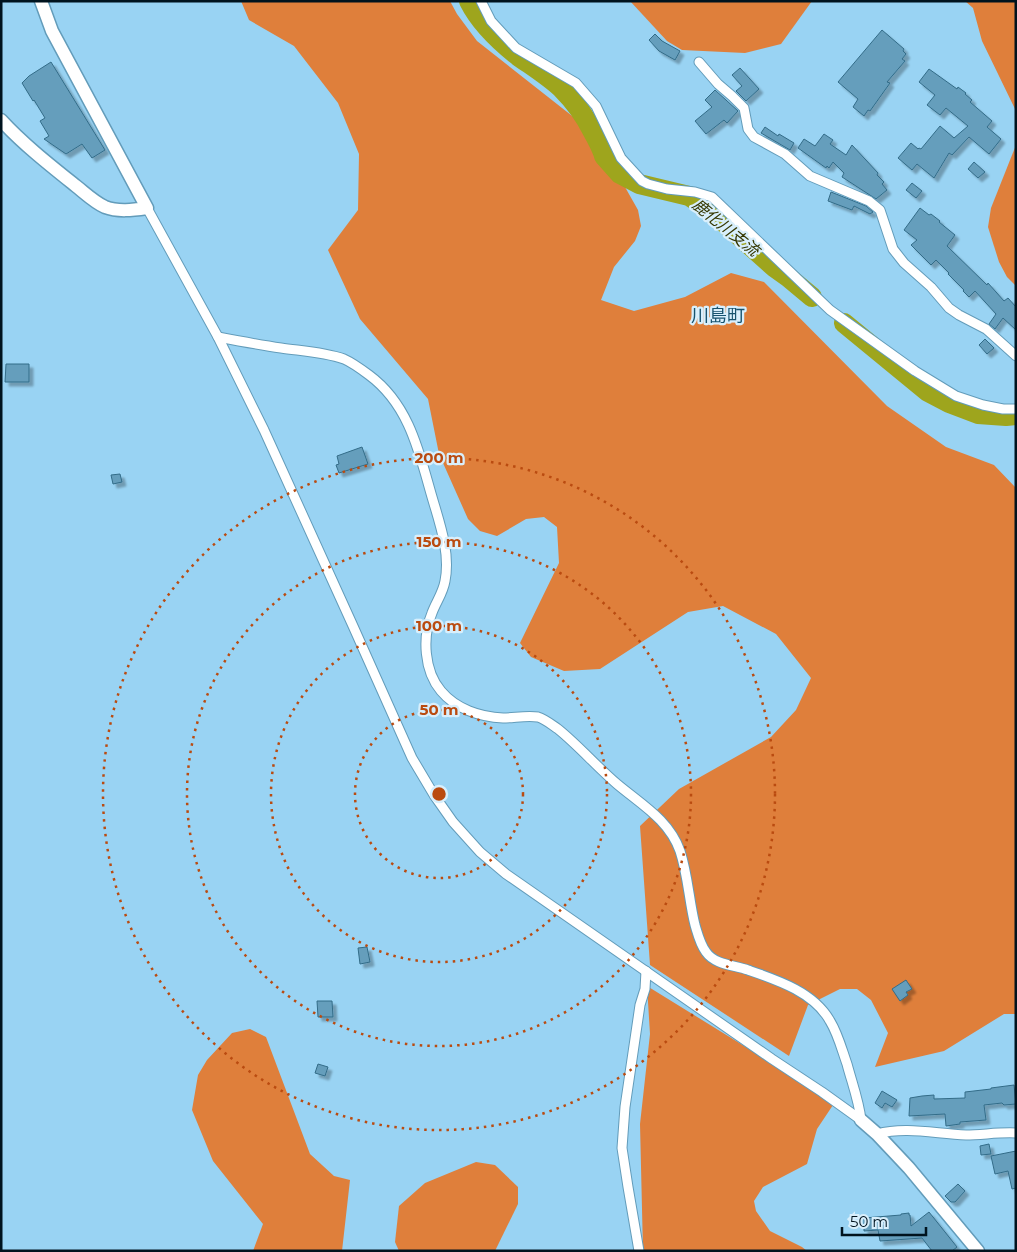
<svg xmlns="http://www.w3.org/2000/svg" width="1017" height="1252" font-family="Montserrat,'Noto Sans JP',sans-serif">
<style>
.green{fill:#df7f3b}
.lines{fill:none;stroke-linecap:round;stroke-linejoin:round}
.river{stroke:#9ea51d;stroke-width:20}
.building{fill:#659ebc;stroke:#336c88;filter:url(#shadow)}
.street-casing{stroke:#639cba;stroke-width:11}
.secondary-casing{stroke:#639cba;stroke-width:15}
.street{stroke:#fff;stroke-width:9}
.secondary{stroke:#fff;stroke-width:12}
.ring{fill:none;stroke:#ba4b10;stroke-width:2.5;stroke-dasharray:2.5 5}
.labels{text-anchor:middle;stroke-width:4.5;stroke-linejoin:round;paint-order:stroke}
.water-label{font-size:16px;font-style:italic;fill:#353701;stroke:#d8effc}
.quarter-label{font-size:18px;fill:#17536e;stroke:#d8effc}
.centre{fill:#ba4b10;stroke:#d8effc;stroke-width:2.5}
.ring-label{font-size:15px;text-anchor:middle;font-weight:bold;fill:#ba4b10;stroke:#d8effc;stroke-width:4.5;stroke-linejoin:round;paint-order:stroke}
</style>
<defs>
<filter id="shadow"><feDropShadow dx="4" dy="4" stdDeviation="1" flood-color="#0004"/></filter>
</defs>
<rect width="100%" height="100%" fill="#99d3f3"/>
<!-- green -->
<g class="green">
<polygon points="241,1 450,1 457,14 477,41 576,119 612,164 638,210 641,226 635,241 614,267 601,300 634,311 685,297 731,273 764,282 887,406 946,447 994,465 1016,488 1016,1014 1004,1014 944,1051 875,1067 888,1033 871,1000 857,989 840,989 808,1005 789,1056 650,965 640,826 679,789 771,737 796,710 811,678 776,634 723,606 688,612 600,669 564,671 531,657 520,643 559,563 557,527 544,517 526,519 497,536 480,531 468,519 439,454 428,399 360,319 328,250 358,210 359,154 338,103 294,46 249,20"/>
<polygon points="630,1 812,1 781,44 745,53 682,50 667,41"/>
<polygon points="965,1 1016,1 1016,111 982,41 973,8"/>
<polygon points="1016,145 1016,286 1007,277 999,262 988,227 991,208"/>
<polygon points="647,986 835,1102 817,1129 807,1164 763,1187 754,1201 756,1211 770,1231 802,1247 807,1251 643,1251 640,1124 650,1034"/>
<polygon points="250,1029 266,1037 310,1154 334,1176 350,1180 342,1251 253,1251 263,1224 213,1161 192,1110 198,1075 207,1060 232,1033"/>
<polygon points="476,1162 495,1165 518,1187 518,1204 495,1251 399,1251 395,1242 399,1206 425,1183"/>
</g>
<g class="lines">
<!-- river -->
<g class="river">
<path d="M469 1C480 23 499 41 518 56 532 66 548 76 561 88 574 101 585 116 593 132 596 137 603 151 604 156L620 174 639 184 689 196 708 208 774 267 788 277 812 297"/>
<polyline points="844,323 928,392 949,403 978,414 1006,416 1016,415"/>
</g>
</g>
<!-- building -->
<g class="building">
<polygon points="882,30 904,49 903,51 906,54 902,59 905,61 887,82 890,83 870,111 868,110 864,116 853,107 858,99 838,82"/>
<polygon points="655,34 662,41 680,51 675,60 659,51 649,40"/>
<polygon points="51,62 105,150 92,158 82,144 66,154 44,139 49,136 40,121 45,118 34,100 33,101 22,83 29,76"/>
<polygon points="740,68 759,89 746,101 736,91 742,86 732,75"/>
<polygon points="929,69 957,89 958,87 966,93 965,94 972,100 970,102 992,121 987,127 1001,139 989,154 969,137 952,155 949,153 934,178 917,164 912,170 898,158 911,143 918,149 919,148 921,149 940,126 954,138 968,126 946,108 940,115 927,105 935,95 919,82"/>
<polygon points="715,90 738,111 727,123 724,120 706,134 695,121 712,107 705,100"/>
<polygon points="765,127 778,136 779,134 794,143 790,150 761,133"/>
<polygon points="824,134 833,140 830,144 846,155 852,145 878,173 877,175 884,182 882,184 887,190 876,199 842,177 844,173 833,162 829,168 827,166 826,168 798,148 804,139 815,146"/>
<polygon points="974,162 985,172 978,178 968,169"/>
<polygon points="912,183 922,191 916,198 906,190"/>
<polygon points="831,192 866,206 873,212 870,214 854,206 852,210 828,201"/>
<polygon points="920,208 929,215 931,214 940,221 939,222 955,235 947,246 987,285 988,283 1004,301 1008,298 1016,307 1016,330 1003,318 995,329 989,324 996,314 975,291 969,297 963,291 964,290 948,274 949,273 936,260 931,265 911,245 917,240 904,230"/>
<polygon points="985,339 994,348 987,354 979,345"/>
<polygon points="6,364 29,364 29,382 5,382"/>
<polygon points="362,447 368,464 339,473 336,465 339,464 337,456"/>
<polygon points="120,474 122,482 113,484 111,475"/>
<polygon points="367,947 370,962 360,964 358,948"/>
<polygon points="906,980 912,989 906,992 908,995 900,1001 892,989"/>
<polygon points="317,1001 332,1001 333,1017 318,1017"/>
<polygon points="318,1064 328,1067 325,1076 315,1073"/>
<polygon points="1014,1085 1016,1104 1004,1105 1002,1103 984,1105 986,1120 960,1122 960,1124 946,1126 945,1114 909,1116 910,1098 922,1096 934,1095 934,1099 965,1098 965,1092 991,1089 991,1088"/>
<polygon points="882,1091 897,1100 892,1107 885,1103 882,1108 875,1103"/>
<polygon points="989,1144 991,1154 981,1155 980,1146"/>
<polygon points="1016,1151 1016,1188 1012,1189 1008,1171 995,1174 991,1156"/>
<polygon points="958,1184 965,1191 955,1202 951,1202 945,1196"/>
<polygon points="929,1212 957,1247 952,1251 932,1251 922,1238 880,1241 878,1230 864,1231 864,1218 901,1215 901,1214 909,1213 909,1215 910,1215 911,1226"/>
</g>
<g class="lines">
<defs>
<g id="street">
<polyline points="481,1 491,21 516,48 576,83 596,106 621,158 642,181 648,184 667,189 695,192 712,197 830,310 915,371 956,396 983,405 1003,409 1016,409"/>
<polyline points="699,62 718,84 732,96 744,108 748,129 754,137 785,154 810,176 869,201 880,210 893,249 904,263 931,287 949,308 959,315 986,329 1016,356"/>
<polyline points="147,208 218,337 264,430 353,626 412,758 434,795 453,822 480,852 506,874 772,1059 822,1092 861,1120"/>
<path d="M218 337C239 341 260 345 281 348 302 351 324 352 344 359 353 363 361 369 369 375 407 403 418 447 430 490 438 519 451 551 445 581 443 593 436 602 432 613 422 637 424 671 441 691 456 709 480 717 503 718 514 718 527 715 538 717 545 719 552 725 558 729 579 746 597 767 617 784 642 805 669 820 680 851 688 875 689 901 695 925 698 935 700 944 706 952 715 965 734 965 748 970 777 980 814 992 830 1021 838 1034 842 1050 847 1064 852 1083 859 1101 861 1120"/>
<path d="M877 1134C906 1126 936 1134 966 1135 982 1135 999 1132 1016 1133"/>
<polyline points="639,1251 628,1187 622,1148 625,1107 640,1005 645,989 646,971"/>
</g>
<g id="secondary">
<path d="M1 120C23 144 51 166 76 186 85 193 94 202 105 207 118 212 133 210 147 208L52 31 41 1"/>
<polyline points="861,1120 877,1134 909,1168 978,1251"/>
</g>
</defs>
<!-- street casing -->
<use href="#street" class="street-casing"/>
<!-- secondary casing -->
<use href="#secondary" class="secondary-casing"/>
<!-- street -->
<use href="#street" class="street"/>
<!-- secondary -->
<use href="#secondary" class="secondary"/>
</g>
<!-- distance rings -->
<g class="ring">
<circle cx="439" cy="794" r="84"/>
<circle cx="439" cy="794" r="168"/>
<circle cx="439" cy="794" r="252"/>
<circle cx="439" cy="794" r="336"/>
</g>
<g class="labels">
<!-- water labels -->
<g class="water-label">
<text transform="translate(726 227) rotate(39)" y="6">鹿化川支流</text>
</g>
<!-- quarter labels -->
<g class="quarter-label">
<text x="718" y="322">川島町</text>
</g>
</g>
<circle cx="439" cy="794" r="8" class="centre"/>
<g class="ring-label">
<text x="439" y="463">200 m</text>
<text x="439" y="547">150 m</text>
<text x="439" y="631">100 m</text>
<text x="439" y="715">50 m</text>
</g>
<!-- border -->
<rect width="1017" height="1252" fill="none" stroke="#00131e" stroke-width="5"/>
<!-- scale -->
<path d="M842 1227v8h84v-8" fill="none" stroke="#00131e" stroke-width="2.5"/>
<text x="850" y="1227" font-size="15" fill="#00131e" stroke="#d8effc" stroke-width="4" paint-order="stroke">50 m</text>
</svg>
